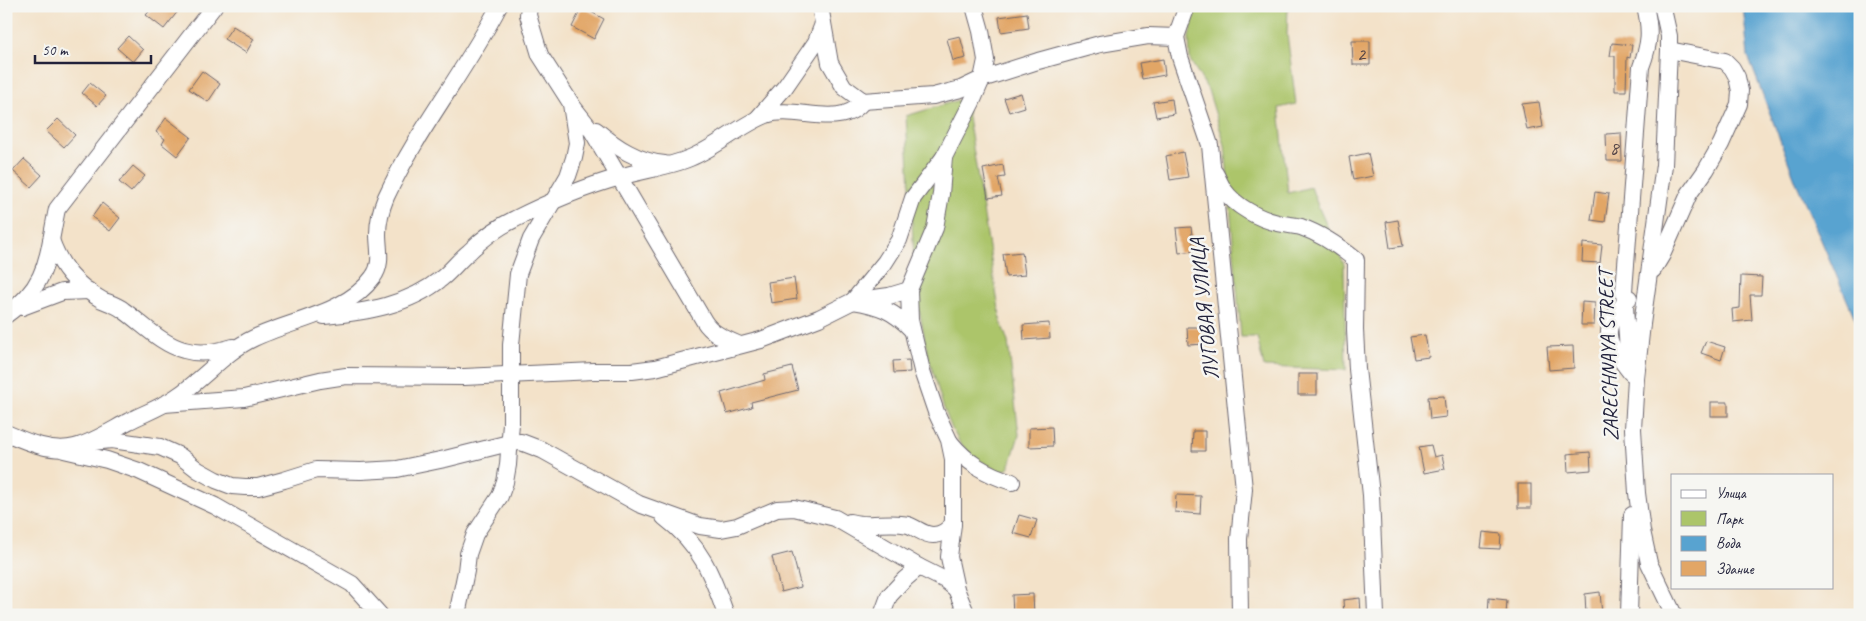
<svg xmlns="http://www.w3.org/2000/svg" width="1866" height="621" font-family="Caveat,sans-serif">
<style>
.green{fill:#acc56a;stroke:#677452}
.water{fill:#58a3d0;stroke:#3d6286}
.building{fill:#e2a666}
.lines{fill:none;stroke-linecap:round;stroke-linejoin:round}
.street-casing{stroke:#6b656d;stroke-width:18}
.street{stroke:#fff;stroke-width:16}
.labels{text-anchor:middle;stroke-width:5;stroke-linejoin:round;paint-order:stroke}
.number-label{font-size:19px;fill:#524346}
.street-label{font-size:21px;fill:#22223b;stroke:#f6f6f2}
</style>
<rect width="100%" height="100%" fill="#f6f6f2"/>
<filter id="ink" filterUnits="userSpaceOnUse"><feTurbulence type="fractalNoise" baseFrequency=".02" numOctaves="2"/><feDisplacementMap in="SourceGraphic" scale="10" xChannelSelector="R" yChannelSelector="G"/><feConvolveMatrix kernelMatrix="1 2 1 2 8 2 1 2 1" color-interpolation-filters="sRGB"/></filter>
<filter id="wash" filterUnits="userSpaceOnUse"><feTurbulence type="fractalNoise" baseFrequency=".0096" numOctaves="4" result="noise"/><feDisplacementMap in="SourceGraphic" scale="20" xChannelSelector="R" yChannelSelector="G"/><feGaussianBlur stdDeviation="1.12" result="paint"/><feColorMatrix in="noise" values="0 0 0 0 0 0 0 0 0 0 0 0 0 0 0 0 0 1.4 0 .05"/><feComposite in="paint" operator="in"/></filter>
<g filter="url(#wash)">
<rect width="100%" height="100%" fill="#f3e2c9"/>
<!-- green -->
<g class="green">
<polygon points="1196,6 1288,6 1287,34 1296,104 1279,108 1288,193 1311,187 1318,206 1344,264 1346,370 1264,367 1257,337 1241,337 1225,145 1208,90 1190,60 1189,37"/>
<polygon points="965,98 1001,322 1008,342 1019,435 1009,468 1000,472 972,456 960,443 952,429 943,406 928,355 916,294 906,116"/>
</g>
<!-- water -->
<polygon class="water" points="1743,6 1860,6 1860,330 1796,182 1748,56"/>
<g id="blocks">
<!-- building -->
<g class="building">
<polygon points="154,6 182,6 164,29 146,15"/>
<polygon points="582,7 604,19 594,39 572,27"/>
<polygon points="1027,13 1029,28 1001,32 999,17"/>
<polygon points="233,26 254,39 246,53 224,39"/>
<polygon points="128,36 143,50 133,62 117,48"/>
<polygon points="960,36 966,58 953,61 947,39"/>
<polygon points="1352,41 1370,41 1370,65 1353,65"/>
<polygon points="1612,43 1632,45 1630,58 1627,57 1626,91 1615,91 1615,56 1610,56"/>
<polygon points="1163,59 1165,75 1142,79 1139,63"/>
<polygon points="202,71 220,84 208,102 189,89"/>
<polygon points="90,83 106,96 97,106 82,93"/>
<polygon points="1021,93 1025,107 1009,112 1004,98"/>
<polygon points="1172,99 1174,114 1156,117 1153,102"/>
<polygon points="1539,102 1543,127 1527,130 1522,104"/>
<polygon points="166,118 191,137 177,156 162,144 165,139 156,132"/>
<polygon points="58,119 75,135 64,147 46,131"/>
<polygon points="1621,133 1622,161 1607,161 1606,134"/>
<polygon points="1183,152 1188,177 1170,180 1166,156"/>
<polygon points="1368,153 1373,176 1353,180 1349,157"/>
<polygon points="24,159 42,175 31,187 13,171"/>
<polygon points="1003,165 1005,177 998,178 1002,196 988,198 983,169"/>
<polygon points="133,166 145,176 131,192 119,182"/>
<polygon points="1595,192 1609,194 1605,222 1591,220"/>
<polygon points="102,203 120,218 110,231 92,217"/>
<polygon points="1398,220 1403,246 1390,248 1386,222"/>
<polygon points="1191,227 1194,251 1179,253 1176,228"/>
<polygon points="1583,243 1602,245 1600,263 1582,262"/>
<polygon points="1022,252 1025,275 1006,277 1003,254"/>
<polygon points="1741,276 1762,277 1761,295 1750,295 1752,320 1733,322 1732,309 1740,308"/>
<polygon points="794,278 797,299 771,303 768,282"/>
<polygon points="1582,302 1595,303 1594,325 1581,325"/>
<polygon points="1049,323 1050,338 1024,340 1023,325"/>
<polygon points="1187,327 1205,327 1206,344 1188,345"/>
<polygon points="1425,335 1429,357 1414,359 1410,337"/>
<polygon points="1706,341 1725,347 1721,360 1701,353"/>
<polygon points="1573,346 1574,368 1549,370 1547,347"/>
<polygon points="909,360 910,372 894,373 893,361"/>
<polygon points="792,367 798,390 751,402 752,407 727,414 721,393 765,380 764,374"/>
<rect x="1298" y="374" width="19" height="21"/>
<polygon points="1444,396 1446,417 1430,419 1428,397"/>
<rect x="1711" y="402" width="17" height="14"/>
<polygon points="1052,427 1053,446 1029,447 1029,428"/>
<polygon points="1193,431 1205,431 1205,451 1192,451"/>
<polygon points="1431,445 1434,457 1442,455 1445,469 1424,473 1419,447"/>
<polygon points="1590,452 1591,470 1568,472 1567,454"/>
<rect x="1518" y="484" width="13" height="24"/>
<polygon points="1176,495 1201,496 1200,514 1175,512"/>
<polygon points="1019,515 1037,520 1031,538 1013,533"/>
<polygon points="1483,532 1501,534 1500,549 1481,548"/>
<polygon points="792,552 801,587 781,592 772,557"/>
<polygon points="1600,592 1602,615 1586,615 1585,594"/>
<polygon points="1033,594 1034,615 1013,615 1012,595"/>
<polygon points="1360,598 1361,614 1344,615 1343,600"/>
<polygon points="1489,598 1507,600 1506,615 1488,615"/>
</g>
</g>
</g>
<g filter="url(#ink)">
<use href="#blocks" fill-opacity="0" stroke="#6b656d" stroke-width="1"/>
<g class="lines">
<defs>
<g id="street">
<path d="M529 6 528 15 540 55 574 108 592 131 704 321C712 334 726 339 740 345"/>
<polyline points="820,6 830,63 844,87 863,101 933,96 961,89 982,79 1038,61 1100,44 1148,36 1176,37"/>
<polyline points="1187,6 1176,37 1180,57 1210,145 1244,489 1239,539 1240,615"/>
<polyline points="1661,6 1663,9 1669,36 1669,50 1664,165 1642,324 1636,378 1633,429 1637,493 1642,531 1649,563 1674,615"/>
<polyline points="758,118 785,87 816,42 823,24"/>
<path d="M596 130C616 147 638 162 665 164"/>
<path d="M1215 173C1218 178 1220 184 1224 190 1235 206 1259 219 1278 223 1286 225 1294 225 1301 227 1321 234 1340 247 1356 260L1355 330 1357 369 1371 495 1376 615"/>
<path d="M51 240C61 268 76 285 102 300 109 303 117 305 123 310 142 323 161 344 184 350 200 355 217 352 233 347"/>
<polyline points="1653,270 1662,255 1689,194 1706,170 1721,144 1739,104 1740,91 1737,77 1732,68 1725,61 1669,50"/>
<path d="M1629 298C1599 331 1605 340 1631 373"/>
<polyline points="22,307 62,292 89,291"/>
<path d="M6 315C49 285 47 256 57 209L214 6"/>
<path d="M324 316C365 312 408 306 442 278 451 271 459 260 469 252 482 239 498 227 515 219 549 202 584 187 620 177 643 170 668 167 690 158 717 147 739 126 766 115 795 104 841 131 863 101"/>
<path d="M912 330C894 311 879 305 853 301L885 262 899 240 913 198 944 157"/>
<path d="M1629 368 1624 291 1641 67C1650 43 1651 31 1645 6"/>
<polyline points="164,404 244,398 320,380 346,376 464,377 594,371 632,371 655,368 761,340 819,318 853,301 889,296 909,290"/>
<path d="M6 433C27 442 52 453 75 447 94 442 112 430 129 421 145 413 162 407 176 397 204 379 224 352 254 338 292 320 348 313 373 277 383 264 378 249 378 234 378 221 381 209 386 197 417 130 465 72 499 6"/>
<polyline points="91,442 112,440 160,447 180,456 198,470 216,480 232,486 245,487 258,487 284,480 316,470 361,471 397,469 445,459 509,443 521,442 542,450 639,504 700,526 721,529 737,526 777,509 794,508 835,518 919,567 945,580 956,589"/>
<path d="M950 442C967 463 986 474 1012 482"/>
<polyline points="64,450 107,460 139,471 215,506 352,584 380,615"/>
<path d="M664 517C700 544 712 574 726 615"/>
<path d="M850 522C870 528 888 520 908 525 917 528 924 535 933 535 942 535 947 530 953 524"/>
<polyline points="457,615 466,571 468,554 475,534 500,496 505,482 508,465 511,423 511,345 518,274 531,239 568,176 574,158 577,143 571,104"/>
<polyline points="882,615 889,596 905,579 919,567"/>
<polyline points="967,615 956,589 949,557 953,524 953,459 949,440 936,412 922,371 910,320 909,290 935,228 941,194 944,157 972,102 982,79 986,60 981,31 974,6"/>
<polyline points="1629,615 1632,515"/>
</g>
</defs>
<!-- street casing -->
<use href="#street" class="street-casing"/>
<!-- street -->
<use href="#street" class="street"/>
</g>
</g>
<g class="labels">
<!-- number labels -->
<g class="number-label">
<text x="1361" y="60">2</text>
<text x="1614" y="154">8</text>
</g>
<!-- street labels -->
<g class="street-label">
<text transform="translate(1204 309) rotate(-96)" y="7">ЛУГОВАЯ УЛИЦА</text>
<text transform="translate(1608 355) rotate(-92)" y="7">ZARECHNAYA STREET</text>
</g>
</g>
<!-- margin -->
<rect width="1866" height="621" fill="none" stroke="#f6f6f2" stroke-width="25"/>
<!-- legend -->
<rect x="1671" y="474" width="162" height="115" fill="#f6f6f2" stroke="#a1a1a9"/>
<rect x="1681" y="490" width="25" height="8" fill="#ffffff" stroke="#a1a1a9"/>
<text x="1716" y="498" font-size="15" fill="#22223b">Улица</text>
<rect x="1681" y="511" width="25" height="15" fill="#acc56a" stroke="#a1a1a9"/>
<text x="1716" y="524" font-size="15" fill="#22223b">Парк</text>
<rect x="1681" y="536" width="25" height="15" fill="#58a3d0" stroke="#a1a1a9"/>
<text x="1716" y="548" font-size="15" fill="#22223b">Вода</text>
<rect x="1681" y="561" width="25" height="15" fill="#e2a666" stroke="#a1a1a9"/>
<text x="1716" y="574" font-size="15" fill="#22223b">Здание</text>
<!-- scale -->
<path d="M35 55v8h116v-8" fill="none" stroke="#22223b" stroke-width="2.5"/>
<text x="42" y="55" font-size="15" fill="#22223b" stroke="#f6f6f2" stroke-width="4" paint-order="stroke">50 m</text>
</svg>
